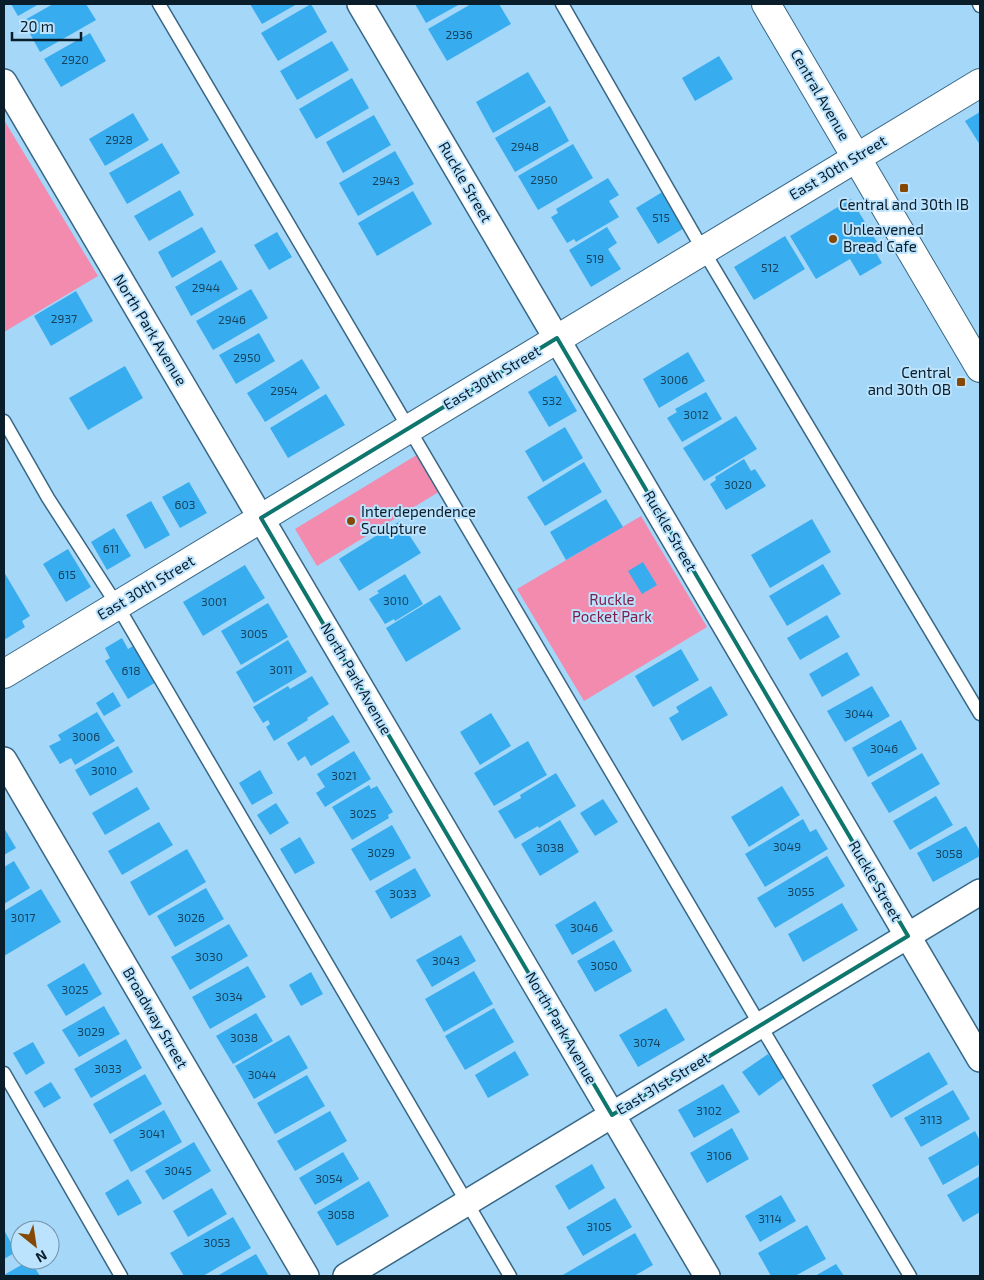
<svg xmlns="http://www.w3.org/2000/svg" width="984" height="1280" font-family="'Exo 2',sans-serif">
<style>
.green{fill:#f28bae}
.building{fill:#37adef}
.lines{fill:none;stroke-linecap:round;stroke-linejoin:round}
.service-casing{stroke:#386785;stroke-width:15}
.minor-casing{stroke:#386785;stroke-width:28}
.secondary-casing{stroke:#386785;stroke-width:30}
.service{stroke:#fff;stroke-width:12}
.minor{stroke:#fff;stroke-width:25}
.secondary{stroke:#fff;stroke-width:28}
.marked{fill:none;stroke:#0f766e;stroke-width:4;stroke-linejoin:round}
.poi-dot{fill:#854805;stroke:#bbe3fe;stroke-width:2}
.labels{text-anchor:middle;stroke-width:4;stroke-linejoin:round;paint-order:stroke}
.number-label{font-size:12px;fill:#15415b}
.street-label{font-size:15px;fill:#0a1d2a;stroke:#bbe3fe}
.poi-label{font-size:15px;fill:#0a1d2a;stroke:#bbe3fe;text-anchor:start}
.park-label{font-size:15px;fill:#7d1c47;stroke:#bbe3fe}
</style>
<rect width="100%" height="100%" fill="#a5d7f9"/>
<!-- green -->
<g class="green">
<polygon points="4,120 98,276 4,332"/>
<polygon points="420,453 442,490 317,566 295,529"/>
<polygon points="641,516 707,627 584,701 517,589"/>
</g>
<!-- building -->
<g class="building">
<polygon points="11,4 39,4 18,16"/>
<polygon points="53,4 86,4 96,20 40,52 23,21"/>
<polygon points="250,4 297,4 262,24"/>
<polygon points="311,4 327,32 278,61 261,33"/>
<polygon points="415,4 460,4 426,23"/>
<polygon points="471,4 499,4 511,24 447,61 428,29"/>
<polygon points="90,33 106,61 61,87 44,59"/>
<polygon points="332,41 349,70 297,100 280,71"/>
<polygon points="719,56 733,79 695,101 682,78"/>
<polygon points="528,72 546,102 493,133 476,102"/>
<polygon points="352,78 369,108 316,139 299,109"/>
<polygon points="550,106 569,141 515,172 495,138"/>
<polygon points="980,112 980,145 965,121"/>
<polygon points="133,113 149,140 105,166 89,139"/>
<polygon points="374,115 391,145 343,173 326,142"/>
<polygon points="162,143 180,173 127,204 109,173"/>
<polygon points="573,144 593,178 538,210 518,176"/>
<polygon points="395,151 414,184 358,216 339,183"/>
<polygon points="608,178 619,195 609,201 619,217 576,242 574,239 567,243 551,217 558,213 556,209"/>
<polygon points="180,190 194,215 149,241 134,216"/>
<polygon points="413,191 432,224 377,256 358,223"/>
<polygon points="664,191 686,227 658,244 636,208"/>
<polygon points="851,199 877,242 872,246 882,263 860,276 850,259 816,279 790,236"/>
<polygon points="202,227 216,252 172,278 158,252"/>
<polygon points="607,227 617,243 608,249 621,269 591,287 569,250"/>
<polygon points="277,232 292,257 269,270 254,245"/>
<polygon points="785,236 805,269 754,300 734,267"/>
<polygon points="221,260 238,289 191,316 175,287"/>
<polygon points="251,289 268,318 213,350 196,321"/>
<polygon points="76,291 93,321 51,346 34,316"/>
<polygon points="259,333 275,361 236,384 219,355"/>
<polygon points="688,352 705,381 659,408 643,379"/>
<polygon points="302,359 320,388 265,422 247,393"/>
<polygon points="125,366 143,398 88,430 69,398"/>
<polygon points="556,375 577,411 549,427 528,392"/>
<polygon points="706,392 722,419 682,442 667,418 677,412 675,409"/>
<polygon points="326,394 345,425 288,458 270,428"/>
<polygon points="736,416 757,449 704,481 683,448"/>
<polygon points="565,427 583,458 543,482 525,451"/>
<polygon points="744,459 751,471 755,469 766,486 726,510 710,484 716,480 715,477"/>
<polygon points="584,462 602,492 545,526 527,497"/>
<polygon points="189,482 207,513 180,528 162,497"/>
<polygon points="606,499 623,527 566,560 550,532"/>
<polygon points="151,501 170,535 145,549 126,515"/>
<polygon points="812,519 831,552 770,588 751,555"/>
<polygon points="400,521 421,553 359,591 339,559"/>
<polygon points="114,528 131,556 107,570 91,542"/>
<polygon points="68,549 91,587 66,602 43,564"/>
<polygon points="643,562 657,585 642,594 628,571"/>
<polygon points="823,564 841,594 787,626 769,596"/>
<polygon points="245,565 265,598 203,636 183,602"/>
<polygon points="4,572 30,616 22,621 25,627 4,640"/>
<polygon points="405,574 423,604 395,621 394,619 385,624 369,599 379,593 377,591"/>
<polygon points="440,595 461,629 406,662 386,628"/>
<polygon points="268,603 288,637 241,665 221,631"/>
<polygon points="827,615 840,637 800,660 787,638"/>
<polygon points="122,638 128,649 135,645 156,682 128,699 105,661 110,658 105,648"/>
<polygon points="288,640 307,672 254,703 236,672"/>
<polygon points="681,649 699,680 653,707 635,676"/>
<polygon points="847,652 860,675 822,697 809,674"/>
<polygon points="312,676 329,704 307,718 308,720 274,741 266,727 270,724 268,720 263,723 253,707 288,686 290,689"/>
<polygon points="711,686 728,715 682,741 669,718 679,712 676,707"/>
<polygon points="872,686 890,716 845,742 827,711"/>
<polygon points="113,692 121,706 104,716 96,703"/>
<polygon points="97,712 115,741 75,765 71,758 60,764 49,746 61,740 58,735"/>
<polygon points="491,713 511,746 480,765 460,732"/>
<polygon points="333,715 350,742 311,766 305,756 298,761 287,743"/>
<polygon points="901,720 917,749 868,777 852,748"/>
<polygon points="528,741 547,775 494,806 474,773"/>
<polygon points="118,746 133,772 90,796 75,770"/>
<polygon points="354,751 371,779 325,807 316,793 325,787 317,774"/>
<polygon points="922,753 940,784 889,813 871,783"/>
<polygon points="260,770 273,793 252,805 239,783"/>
<polygon points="556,773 576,806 539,828 538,826 515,839 498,811 521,798 520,795"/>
<polygon points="369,785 371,789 377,786 393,812 388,815 389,818 352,840 332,807"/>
<polygon points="782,786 800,815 749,847 731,817"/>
<polygon points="137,787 150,809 105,835 92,813"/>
<polygon points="936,796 953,825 910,850 893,821"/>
<polygon points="603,799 618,822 595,836 580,813"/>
<polygon points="276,803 289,823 270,835 257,815"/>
<polygon points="803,819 810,832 816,829 828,849 765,887 745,854"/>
<polygon points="560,820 579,852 540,876 521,844"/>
<polygon points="159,822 173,845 122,875 108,851"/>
<polygon points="392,825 411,858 370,881 351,849"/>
<polygon points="966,826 980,851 980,856 933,882 917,853"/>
<polygon points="4,828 16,848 4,855"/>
<polygon points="300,837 315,863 295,874 280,849"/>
<polygon points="187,849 206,882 149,916 130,882"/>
<polygon points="827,856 845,886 775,928 757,898"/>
<polygon points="14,861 30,888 4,904 4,867"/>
<polygon points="415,868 431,896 391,919 375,891"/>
<polygon points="206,888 224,919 175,947 157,916"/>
<polygon points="41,889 61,922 4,956 4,911"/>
<polygon points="595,901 613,931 572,955 555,925"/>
<polygon points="842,903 858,930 803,962 788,934"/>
<polygon points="229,924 248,956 190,990 171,957"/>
<polygon points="461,935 476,961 432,987 416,960"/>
<polygon points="614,940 632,971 595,992 577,961"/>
<polygon points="84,963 102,994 66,1016 47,985"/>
<polygon points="248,966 266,997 210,1029 192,997"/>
<polygon points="474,971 493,1004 444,1032 425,999"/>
<polygon points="311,972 323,994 301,1006 289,985"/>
<polygon points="104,1006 120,1034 79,1057 62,1030"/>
<polygon points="494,1008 514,1042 465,1070 445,1036"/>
<polygon points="666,1008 685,1040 638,1067 619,1035"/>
<polygon points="256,1013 273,1041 233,1064 216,1036"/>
<polygon points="289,1035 308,1068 254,1099 235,1066"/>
<polygon points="126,1039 142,1068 91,1098 74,1069"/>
<polygon points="33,1042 45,1063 26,1075 13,1053"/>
<polygon points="515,1051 529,1075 488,1098 475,1075"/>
<polygon points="929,1052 948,1084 891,1118 872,1085"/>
<polygon points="768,1054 785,1077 759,1096 742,1072"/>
<polygon points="145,1074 162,1104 110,1134 93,1104"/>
<polygon points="307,1075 325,1106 275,1134 257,1103"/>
<polygon points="51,1082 61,1098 44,1108 34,1092"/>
<polygon points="723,1084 740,1112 694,1138 678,1110"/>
<polygon points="953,1090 970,1119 921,1147 904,1118"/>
<polygon points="164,1110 182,1142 131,1172 113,1140"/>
<polygon points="330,1111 347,1141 295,1171 277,1141"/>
<polygon points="732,1128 749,1159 707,1183 690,1153"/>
<polygon points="975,1131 980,1141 980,1164 943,1185 928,1158"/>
<polygon points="194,1142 211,1171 163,1200 145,1171"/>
<polygon points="343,1152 359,1179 315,1205 299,1178"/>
<polygon points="592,1164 605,1188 569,1210 555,1186"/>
<polygon points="980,1176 980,1212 963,1222 947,1195"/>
<polygon points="128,1179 142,1203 118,1216 105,1193"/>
<polygon points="369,1181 389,1216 337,1246 317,1212"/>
<polygon points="212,1188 227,1214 188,1237 173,1211"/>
<polygon points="781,1195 796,1221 760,1242 745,1216"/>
<polygon points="615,1198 632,1227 583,1256 566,1227"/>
<polygon points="233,1217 251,1248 203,1276 184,1276 170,1253"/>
<polygon points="807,1225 826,1259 795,1276 771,1276 758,1253"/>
<polygon points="4,1230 16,1252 4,1259"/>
<polygon points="635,1233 653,1265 634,1276 561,1276"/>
<polygon points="256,1254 269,1276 217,1276"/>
<polygon points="30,1260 40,1276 4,1276 4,1275"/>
<polygon points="836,1264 844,1276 815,1276"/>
</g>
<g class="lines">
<defs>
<g id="service">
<polyline points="159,4 760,1025 910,1276"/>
<polyline points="562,4 703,250 980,714"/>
<polyline points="979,4 980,6"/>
<polyline points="4,421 48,498 117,605 510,1276"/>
<polyline points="4,1073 121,1276"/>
</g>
<g id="minor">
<polyline points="360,4 980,1059"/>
<polyline points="4,82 707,1276"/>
<polyline points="4,760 306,1276"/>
<polyline points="346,1276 980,892"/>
</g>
<g id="secondary">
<polyline points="766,4 980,368"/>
<polyline points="4,674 980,83"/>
</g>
</defs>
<!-- service casing -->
<use href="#service" class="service-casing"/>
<!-- minor casing -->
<use href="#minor" class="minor-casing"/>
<!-- secondary casing -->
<use href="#secondary" class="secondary-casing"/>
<!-- service -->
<use href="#service" class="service"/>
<!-- minor -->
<use href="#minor" class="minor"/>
<!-- secondary -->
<use href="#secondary" class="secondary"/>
</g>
<!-- marked area -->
<path class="marked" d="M557 338 908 936 612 1115 261 518Z"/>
<!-- markers -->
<g class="poi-dot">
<rect x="899" y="183" width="10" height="10" rx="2.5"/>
<circle cx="833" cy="239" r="5"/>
<rect x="956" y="377" width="10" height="10" rx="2.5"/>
<circle cx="351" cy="521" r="5"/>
</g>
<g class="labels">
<!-- number labels -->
<g class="number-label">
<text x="459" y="39">2936</text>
<text x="75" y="64">2920</text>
<text x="119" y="144">2928</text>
<text x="525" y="151">2948</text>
<text x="544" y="184">2950</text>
<text x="386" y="185">2943</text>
<text x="661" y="222">515</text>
<text x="595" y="263">519</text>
<text x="770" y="272">512</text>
<text x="206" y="292">2944</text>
<text x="64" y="323">2937</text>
<text x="232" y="324">2946</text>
<text x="247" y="362">2950</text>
<text x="674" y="384">3006</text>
<text x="284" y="395">2954</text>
<text x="552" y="405">532</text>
<text x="696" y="419">3012</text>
<text x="738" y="489">3020</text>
<text x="185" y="509">603</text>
<text x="111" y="553">611</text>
<text x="67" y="579">615</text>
<text x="396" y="605">3010</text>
<text x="214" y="606">3001</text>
<text x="254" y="638">3005</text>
<text x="281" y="674">3011</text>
<text x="131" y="675">618</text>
<text x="859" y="718">3044</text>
<text x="86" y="741">3006</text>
<text x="884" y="753">3046</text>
<text x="104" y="775">3010</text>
<text x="344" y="780">3021</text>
<text x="363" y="818">3025</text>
<text x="787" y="851">3049</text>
<text x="550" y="852">3038</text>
<text x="381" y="857">3029</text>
<text x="949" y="858">3058</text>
<text x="801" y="896">3055</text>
<text x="403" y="898">3033</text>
<text x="23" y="922">3017</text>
<text x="191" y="922">3026</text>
<text x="584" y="932">3046</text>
<text x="209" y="961">3030</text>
<text x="446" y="965">3043</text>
<text x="604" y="970">3050</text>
<text x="75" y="994">3025</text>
<text x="229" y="1001">3034</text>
<text x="91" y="1036">3029</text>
<text x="244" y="1042">3038</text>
<text x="647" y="1047">3074</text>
<text x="108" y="1073">3033</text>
<text x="262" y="1079">3044</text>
<text x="709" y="1115">3102</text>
<text x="931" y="1124">3113</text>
<text x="152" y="1138">3041</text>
<text x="719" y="1160">3106</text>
<text x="178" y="1175">3045</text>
<text x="329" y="1183">3054</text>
<text x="341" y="1219">3058</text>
<text x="770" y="1223">3114</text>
<text x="599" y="1231">3105</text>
<text x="217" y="1247">3053</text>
</g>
<!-- street labels -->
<g class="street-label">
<text transform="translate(820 95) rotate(60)" y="5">Central Avenue</text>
<text transform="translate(838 168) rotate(-31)" y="5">East 30th Street</text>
<text transform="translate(465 182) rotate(60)" y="5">Ruckle Street</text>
<text transform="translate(150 330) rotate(59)" y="5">North Park Avenue</text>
<text transform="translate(492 378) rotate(-31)" y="5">East 30th Street</text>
<text transform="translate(670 531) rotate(60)" y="5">Ruckle Street</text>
<text transform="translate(146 588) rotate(-31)" y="5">East 30th Street</text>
<text transform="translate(356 679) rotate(60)" y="5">North Park Avenue</text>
<text transform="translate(875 881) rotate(60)" y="5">Ruckle Street</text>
<text transform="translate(155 1018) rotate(60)" y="5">Broadway Street</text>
<text transform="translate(561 1028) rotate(60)" y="5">North Park Avenue</text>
<text transform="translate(663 1084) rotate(-31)" y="5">East 31st Street</text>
</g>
<!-- poi labels -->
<g class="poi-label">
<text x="904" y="210" text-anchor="middle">Central and 30th IB</text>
<text x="843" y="235">Unleavened<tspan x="843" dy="17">Bread Cafe</tspan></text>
<text x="951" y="378" text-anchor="end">Central<tspan x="951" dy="17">and 30th OB</tspan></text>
<text x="361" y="517">Interdependence<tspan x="361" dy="17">Sculpture</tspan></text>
</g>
<!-- park labels -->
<g class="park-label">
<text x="612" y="605">Ruckle<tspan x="612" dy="17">Pocket Park</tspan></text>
</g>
</g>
<!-- border -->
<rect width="984" height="1280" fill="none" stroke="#0a1d2a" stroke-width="10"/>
<!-- north arrow -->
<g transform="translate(35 1245) rotate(150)"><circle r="24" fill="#bbe3fe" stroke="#7494a9"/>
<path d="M0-4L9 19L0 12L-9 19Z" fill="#854805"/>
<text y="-8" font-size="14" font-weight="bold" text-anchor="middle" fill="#0a1d2a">N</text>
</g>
<!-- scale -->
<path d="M12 32v8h69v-8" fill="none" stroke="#0a1d2a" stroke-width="2.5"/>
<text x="20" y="32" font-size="15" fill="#0a1d2a" stroke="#bbe3fe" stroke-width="4" paint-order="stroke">20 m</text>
</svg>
